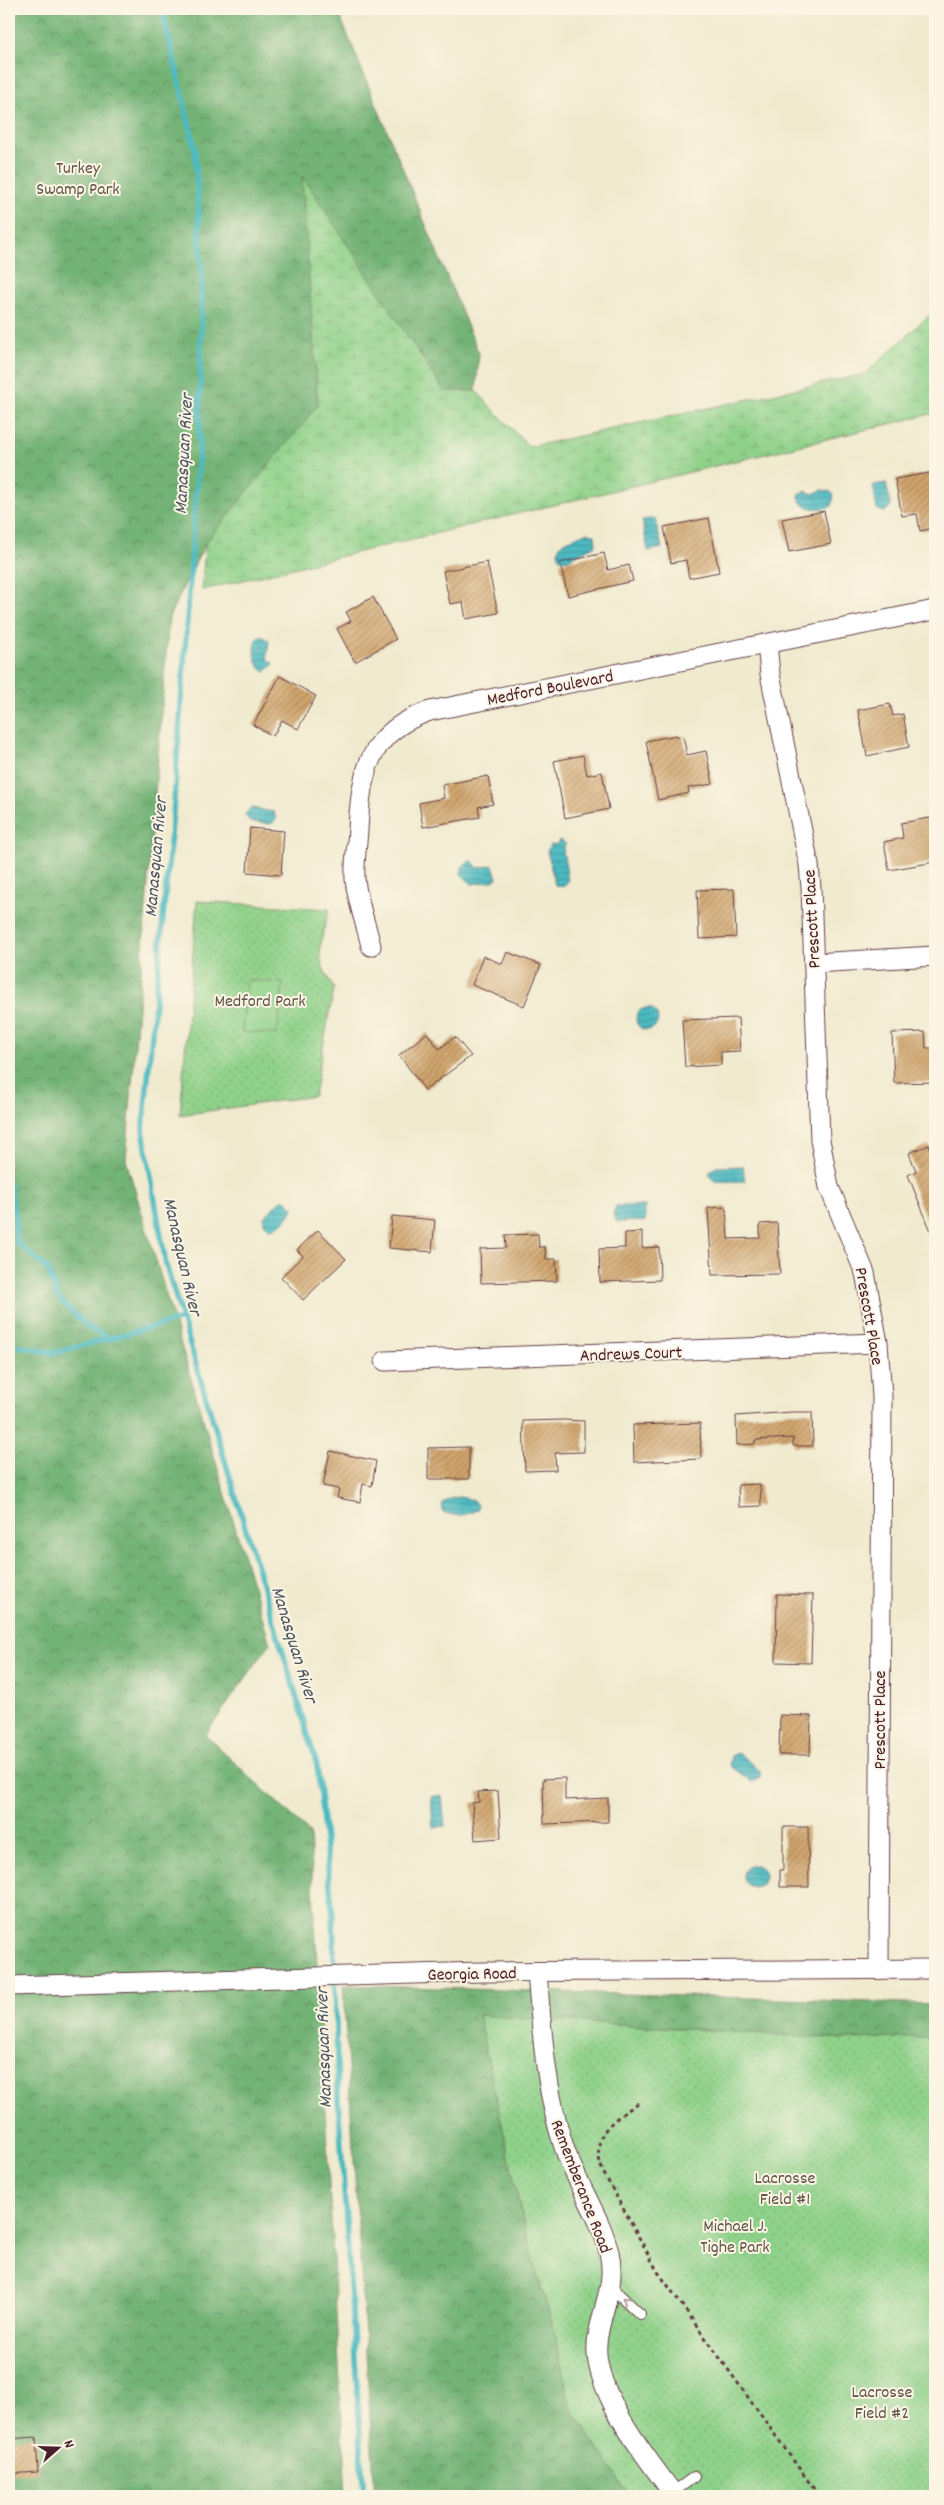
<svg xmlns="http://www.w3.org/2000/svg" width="944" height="2505" font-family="Dekko,sans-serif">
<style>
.green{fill:url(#green-dots);stroke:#6c785a}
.forest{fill:url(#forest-crowns);stroke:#5e6950}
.wetland{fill:url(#wetland-marsh);stroke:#6c785a}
.pitch{fill:#8fd18a;stroke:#6c785a}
.water{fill:url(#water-rules);stroke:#4a6c76}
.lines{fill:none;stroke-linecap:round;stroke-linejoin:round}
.stream{stroke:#4bbac1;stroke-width:5.5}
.building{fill:url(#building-hatch)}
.lane-casing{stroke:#633d44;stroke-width:12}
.street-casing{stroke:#633d44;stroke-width:21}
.path{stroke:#633d44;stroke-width:3;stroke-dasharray:4 4;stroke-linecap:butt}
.lane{stroke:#fff;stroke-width:10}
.street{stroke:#fff;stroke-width:19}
.oneway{stroke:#ae9aa0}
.labels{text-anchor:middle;stroke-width:4;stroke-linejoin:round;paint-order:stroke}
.park-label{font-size:18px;fill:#5f5448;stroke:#fcf5e5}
.street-label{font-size:18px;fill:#4a1f2b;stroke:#fcf5e5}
.water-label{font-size:19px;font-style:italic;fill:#4a5560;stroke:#fcf5e5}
</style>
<defs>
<pattern id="green-dots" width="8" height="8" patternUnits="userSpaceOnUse" patternTransform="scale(1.25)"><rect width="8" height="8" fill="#8fd18a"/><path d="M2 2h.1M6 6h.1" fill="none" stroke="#7db377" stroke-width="1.8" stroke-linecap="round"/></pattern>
<pattern id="forest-crowns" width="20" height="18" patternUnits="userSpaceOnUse" patternTransform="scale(1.25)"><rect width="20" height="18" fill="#73b376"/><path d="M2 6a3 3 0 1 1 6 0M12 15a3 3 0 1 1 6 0" fill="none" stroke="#609161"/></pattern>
<pattern id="wetland-marsh" width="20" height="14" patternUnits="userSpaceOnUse" patternTransform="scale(1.25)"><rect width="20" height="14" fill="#8fd18a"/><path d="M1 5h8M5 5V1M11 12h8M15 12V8" fill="none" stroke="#7db377"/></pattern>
<pattern id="water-rules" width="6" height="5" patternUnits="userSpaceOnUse" patternTransform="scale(1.25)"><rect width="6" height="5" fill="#4bbac1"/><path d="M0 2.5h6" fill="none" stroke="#40979d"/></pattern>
<pattern id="building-hatch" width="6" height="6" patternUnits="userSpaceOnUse" patternTransform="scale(1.25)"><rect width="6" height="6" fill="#d0a56d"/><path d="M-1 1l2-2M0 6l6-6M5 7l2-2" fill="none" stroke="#ab865a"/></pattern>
</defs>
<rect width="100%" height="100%" fill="#fcf5e5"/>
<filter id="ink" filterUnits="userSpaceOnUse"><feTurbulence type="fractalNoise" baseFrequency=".02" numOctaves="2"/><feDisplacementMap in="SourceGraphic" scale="10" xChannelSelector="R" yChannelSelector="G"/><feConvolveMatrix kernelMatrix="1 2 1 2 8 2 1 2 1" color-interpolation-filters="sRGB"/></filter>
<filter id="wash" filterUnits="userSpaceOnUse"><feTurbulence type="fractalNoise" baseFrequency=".0096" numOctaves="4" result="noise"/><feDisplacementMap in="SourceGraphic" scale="20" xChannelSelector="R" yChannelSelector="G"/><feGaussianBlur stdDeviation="1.12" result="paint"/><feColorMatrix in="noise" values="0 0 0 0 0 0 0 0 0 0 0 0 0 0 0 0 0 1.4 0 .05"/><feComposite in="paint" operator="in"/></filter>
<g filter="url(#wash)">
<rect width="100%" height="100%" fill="#f0eacf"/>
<!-- green -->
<g class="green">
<path d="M197 901 329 909C321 944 312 955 334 988L314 1096 180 1115Z"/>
<polygon points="478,2015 844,2039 935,2037 935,2496 630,2496 571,2408 553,2327 528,2244"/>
</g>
<!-- forest -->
<g class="forest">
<polygon points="9,9 337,9 479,354 476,391 444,391 302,177 318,405 205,544 169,617 126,1160 270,1644 205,1735 310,1833 346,2496 9,2496"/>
<polygon points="343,1985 935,2004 935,2037 844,2039 478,2015 528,2244 553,2327 571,2408 630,2496 375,2496"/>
</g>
<!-- wetland -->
<polygon class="wetland" points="302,176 444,391 476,391 529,447 865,374 935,310 935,413 202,590 205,544 318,405"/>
<!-- pitch -->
<polygon class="pitch" points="247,980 283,983 277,1034 242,1032"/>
<!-- water -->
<g class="water">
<polygon points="886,483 891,506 885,512 877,509 873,485"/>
<path d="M822 490 831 492 834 495 832 506C821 510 799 511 799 495L805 491 813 494Z"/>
<polygon points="655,518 662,548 648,551 642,520"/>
<path d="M587 532 595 535 596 545 566 560 560 559C551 540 577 539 587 532Z"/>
<path d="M260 637H264L269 641 267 658 274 664 265 672C254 665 254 652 256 639Z"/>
<polygon points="251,808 274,812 276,820 271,824 250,822 245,814"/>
<polygon points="559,840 566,844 563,849 568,881 563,887 555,885 547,851 550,845 557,844"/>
<polygon points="471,860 478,868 493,865 497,878 493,881 472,884 461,874 462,867"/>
<circle cx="647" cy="1019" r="11"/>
<polygon points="743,1166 745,1181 716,1182 709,1176 710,1171 716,1167"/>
<path d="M281 1200H286L293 1207C291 1217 280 1228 270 1229L264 1223V1217Z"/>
<polygon points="616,1206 645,1206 645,1221 617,1222 613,1214"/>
<path d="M460 1497 473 1500 478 1506 477 1510C465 1516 455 1517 443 1512L442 1503 452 1498Z"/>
<polygon points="738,1753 760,1770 760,1778 752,1782 729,1765 731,1755"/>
<polygon points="431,1796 442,1796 445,1826 433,1827"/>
<circle cx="754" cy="1876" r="11"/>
</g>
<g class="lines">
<!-- stream -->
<g class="stream">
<polyline points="162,9 195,149 202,278 199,453 174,802 143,1130 166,1265 317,1765 333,1916 338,2098 364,2496"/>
<polyline points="9,1183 15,1216 17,1243 47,1268 58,1298 89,1328 110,1338"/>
<polyline points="9,1344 54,1353 182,1319"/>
</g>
</g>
<g id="blocks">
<!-- building -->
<g class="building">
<polygon points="935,472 935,528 920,531 917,514 902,516 895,479"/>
<polygon points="824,511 831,544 789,552 782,519"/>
<polygon points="709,518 719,572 689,578 686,560 671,563 664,527"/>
<polygon points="604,553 608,570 629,565 633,581 568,596 560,563"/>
<polygon points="487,562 498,613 466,619 463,602 450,604 443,571"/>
<polygon points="373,597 396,639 355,662 337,629 351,621 346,612"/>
<polygon points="280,676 316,696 298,729 282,720 273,736 253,725"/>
<polygon points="890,704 893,716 903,714 909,747 867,756 858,710"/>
<polygon points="677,735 678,737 683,736 687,755 706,751 713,784 688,788 689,793 658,800 646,741"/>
<polygon points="583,755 587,775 602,772 609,809 565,818 554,761"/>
<polygon points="488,776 493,804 478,807 480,817 423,827 419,803 444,798 442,785"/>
<polygon points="935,817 935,862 889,870 884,842 903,838 901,823"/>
<polygon points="250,828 284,831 281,875 247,872"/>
<polygon points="734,889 736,937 699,939 697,890"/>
<polygon points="507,952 541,965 524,1006 472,985 483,956 502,964"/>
<polygon points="738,1018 740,1051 721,1052 721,1065 685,1067 682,1020"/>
<polygon points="925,1032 926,1048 935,1048 935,1082 894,1083 892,1033"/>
<polygon points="427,1033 439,1049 455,1037 471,1056 425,1090 399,1055"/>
<polygon points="929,1145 935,1160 935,1241 908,1175 916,1171 909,1153"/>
<polygon points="726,1207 728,1239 760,1238 760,1224 777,1223 780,1274 712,1275 708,1208"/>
<polygon points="392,1216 435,1220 432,1252 389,1248"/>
<polygon points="318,1230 346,1259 303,1300 281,1277 303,1256 297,1250"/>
<polygon points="642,1232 642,1248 659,1247 660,1280 600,1282 599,1249 625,1248 625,1233"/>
<polygon points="538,1234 539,1247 545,1247 546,1259 556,1259 557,1281 481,1283 480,1249 506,1248 505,1235"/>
<polygon points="792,1412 812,1412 813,1446 793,1446 793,1438 755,1440 755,1444 737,1445 736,1416"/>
<polygon points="564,1420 584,1421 584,1452 555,1453 556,1470 525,1471 523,1421"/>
<polygon points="700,1423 701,1459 634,1462 633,1425"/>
<polygon points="469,1447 469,1479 428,1479 428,1448"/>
<polygon points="330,1451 376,1461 372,1486 363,1484 360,1502 337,1498 339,1489 323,1486"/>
<polygon points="760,1484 761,1506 739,1507 738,1485"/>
<polygon points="777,1594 813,1595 811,1663 776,1662"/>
<polygon points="780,1715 811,1716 810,1755 779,1755"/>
<polygon points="565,1778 565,1800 608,1798 608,1822 544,1824 543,1779"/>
<polygon points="498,1791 501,1838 475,1840 472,1803 479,1802 478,1792"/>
<polygon points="783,1827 808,1827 809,1887 780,1887 780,1870 783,1870"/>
<polygon points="36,2437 38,2472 9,2474 9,2439"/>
</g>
</g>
</g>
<g filter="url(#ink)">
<use href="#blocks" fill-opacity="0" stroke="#633d44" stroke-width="1"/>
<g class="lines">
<defs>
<g id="lane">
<polyline points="611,2287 640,2314"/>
<polyline points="672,2493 694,2477"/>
</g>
<g id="street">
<polyline points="767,644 770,674 809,865 811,888 820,1140 829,1187 865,1273 878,1343 882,1396 879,1969"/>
<path d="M371 946C366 924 357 901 355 879 354 863 357 846 358 830 361 771 369 731 430 711L935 610"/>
<polyline points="814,963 935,956"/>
<polyline points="385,1361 878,1343"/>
<path d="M537 1972C542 2031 545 2090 564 2147 576 2183 600 2215 609 2252 617 2288 600 2309 597 2344 593 2392 647 2458 675 2496"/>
<polyline points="9,1986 481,1972 935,1969"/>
</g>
</defs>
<!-- lane casing -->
<use href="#lane" class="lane-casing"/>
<!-- street casing -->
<use href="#street" class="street-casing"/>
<!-- path -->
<path class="path" d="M638 2103C610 2123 589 2134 603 2172L658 2272 819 2496"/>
<!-- lane -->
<use href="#lane" class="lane"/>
<!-- street -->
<use href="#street" class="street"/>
</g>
<!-- one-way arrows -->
<defs><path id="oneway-chevron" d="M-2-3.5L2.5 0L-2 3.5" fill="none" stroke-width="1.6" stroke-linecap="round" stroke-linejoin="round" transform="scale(1.25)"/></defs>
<use class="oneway" href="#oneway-chevron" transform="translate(626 2300) rotate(-137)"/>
</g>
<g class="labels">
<!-- park labels -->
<g class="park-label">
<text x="78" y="173">Turkey<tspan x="78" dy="21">Swamp Park</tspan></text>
<text x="260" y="1006">Medford Park</text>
<text x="785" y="2183">Lacrosse<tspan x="785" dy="21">Field #1</tspan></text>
<text x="735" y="2231">Michael J.<tspan x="735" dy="21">Tighe Park</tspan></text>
<text x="882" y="2397">Lacrosse<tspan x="882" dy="21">Field #2</tspan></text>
</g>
<!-- street labels -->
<g class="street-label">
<text transform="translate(550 687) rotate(-11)" y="6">Medford Boulevard</text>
<text transform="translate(811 919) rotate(-93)" y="6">Prescott Place</text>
<text transform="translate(870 1316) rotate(80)" y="6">Prescott Place</text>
<text transform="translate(631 1353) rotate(-2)" y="6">Andrews Court</text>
<text transform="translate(879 1720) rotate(-90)" y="6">Prescott Place</text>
<text transform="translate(472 1973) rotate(-1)" y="6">Georgia Road</text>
<text transform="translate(582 2186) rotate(69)" y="6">Rememberance Road</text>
</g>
<!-- water labels -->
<g class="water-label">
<text transform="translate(182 454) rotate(-87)" y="7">Manasquan River</text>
<text transform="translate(154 857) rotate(-85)" y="7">Manasquan River</text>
<text transform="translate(184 1256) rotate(77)" y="7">Manasquan River</text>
<text transform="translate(296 1644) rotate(73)" y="7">Manasquan River</text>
<text transform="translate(322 2048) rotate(-92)" y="7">Manasquan River</text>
</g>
</g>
<!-- margin -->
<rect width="944" height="2505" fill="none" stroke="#fcf5e5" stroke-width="30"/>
<!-- north arrow -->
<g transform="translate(58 2448) rotate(70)" stroke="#fcf5e5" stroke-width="4" paint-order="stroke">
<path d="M0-4L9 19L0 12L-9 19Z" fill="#4a1f2b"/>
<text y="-8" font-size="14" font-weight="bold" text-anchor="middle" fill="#4a1f2b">N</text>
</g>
</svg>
